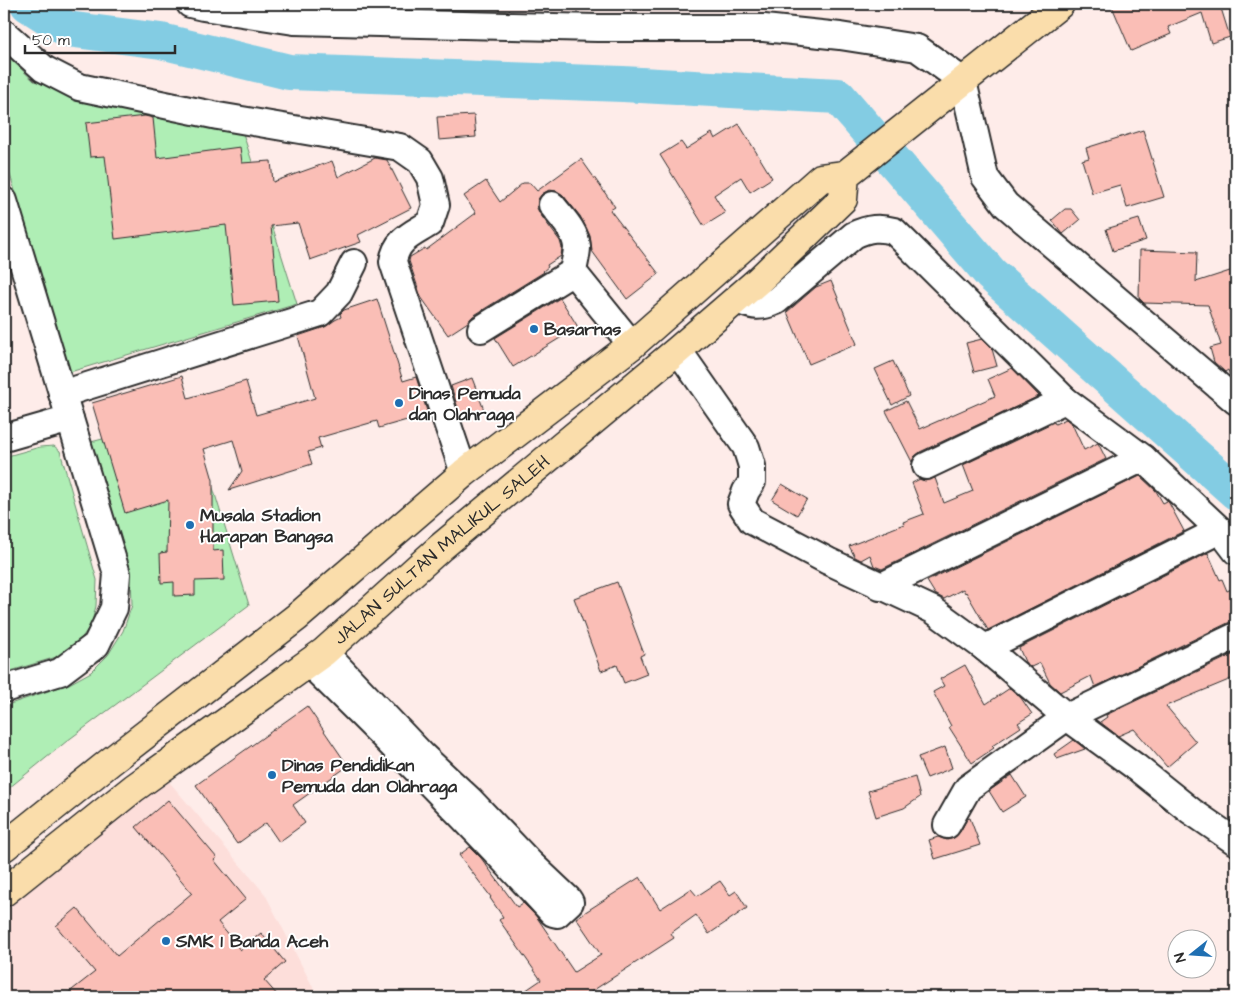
<svg xmlns="http://www.w3.org/2000/svg" width="1240" height="1001" font-family="'Architects Daughter',sans-serif">
<style>
.built{fill:#fddeda}
.green{fill:#afeeb5;stroke:#6d8c70}
.lines{fill:none;stroke-linecap:round;stroke-linejoin:round}
.river{stroke:#83cce3;stroke-width:36}
.building{fill:#fabeb6;stroke:#2b2b2b}
.minor-casing{stroke:#2b2b2b;stroke-width:30}
.major-casing{stroke:#2b2b2b;stroke-width:31}
.minor{stroke:#fff;stroke-width:26}
.major{stroke:#faddab;stroke-width:28}
.poi-dot{fill:#1f6fb2;stroke:#fff;stroke-width:2}
.labels{text-anchor:middle;stroke-width:4;stroke-linejoin:round;paint-order:stroke}
.poi-label{font-size:18px;font-weight:bold;fill:#2b2b2b;stroke:#fff;text-anchor:start}
.street-label{font-size:18px;fill:#2b2b2b;stroke:#fff}
</style>
<rect width="100%" height="100%" fill="#feece9"/>
<filter id="ink" filterUnits="userSpaceOnUse"><feTurbulence type="fractalNoise" baseFrequency=".02" numOctaves="2"/><feDisplacementMap in="SourceGraphic" scale="10" xChannelSelector="R" yChannelSelector="G"/><feConvolveMatrix kernelMatrix="1 2 1 2 8 2 1 2 1" color-interpolation-filters="sRGB"/></filter>
<g filter="url(#ink)">
<!-- built -->
<polygon class="built" points="154,764 265,894 318,997 4,997 4,872"/>
<!-- green -->
<g class="green">
<polygon points="4,53 34,81 152,109 241,127 297,304 70,372 4,155"/>
<polygon points="191,416 249,605 67,741 4,792 4,706 69,684 91,672 108,655 123,631 132,605 131,576 91,442"/>
<polygon points="54,446 60,451 97,580 96,606 91,625 75,647 63,655 4,673 4,457 40,447"/>
</g>
<g class="lines">
<!-- river -->
<polyline class="river" points="28,4 67,29 161,41 289,72 623,84 838,96 991,274 1236,492"/>
</g>
<!-- building -->
<g class="building">
<polygon points="1111,4 1223,4 1220,5 1230,37 1211,43 1202,13 1168,27 1171,34 1131,51"/>
<polygon points="474,115 476,137 439,140 437,117"/>
<polygon points="145,116 153,118 157,158 240,147 242,163 271,161 273,182 332,161 338,177 375,158 387,160 411,208 358,235 361,242 310,260 298,223 271,226 278,301 234,305 226,225 115,239 105,156 90,157 86,123"/>
<polygon points="739,124 772,178 750,192 741,177 714,195 725,213 704,226 660,155 681,142 686,149 712,133 715,139"/>
<polygon points="1143,130 1164,197 1127,208 1120,185 1092,193 1082,160 1089,158 1086,148"/>
<polygon points="581,159 615,207 610,210 659,274 627,299 592,251 590,236 580,216 563,195 557,191 549,190 542,194 538,199 537,208 540,214 560,241 562,248 561,256 547,265 548,267 543,271 544,272 473,316 468,322 448,335 421,297 409,261 410,257 425,248 426,250 476,213 464,196 486,181 500,202 523,183 530,183 537,191"/>
<polygon points="1065,209 1071,209 1080,220 1063,234 1052,220"/>
<polygon points="1139,219 1146,240 1113,251 1106,229"/>
<polygon points="1140,250 1197,252 1196,282 1236,269 1236,310 1231,311 1236,327 1236,382 1230,376 1228,370 1225,372 1214,362 1210,348 1221,345 1208,305 1144,303 1139,298"/>
<polygon points="831,281 857,344 809,364 787,312 816,287"/>
<polygon points="560,298 578,327 513,367 495,338"/>
<polygon points="377,299 403,381 416,377 428,414 379,428 377,421 318,438 321,448 308,452 312,464 229,490 242,471 233,440 204,449 213,480 213,551 223,550 224,580 195,581 195,595 174,596 174,582 161,583 160,553 167,552 168,500 125,513 92,403 182,376 188,398 246,381 256,415 315,398 298,336 325,327 335,320 341,317 340,314 344,310"/>
<polygon points="982,339 992,349 997,366 974,372 966,343"/>
<polygon points="893,361 909,396 892,405 875,369"/>
<polygon points="1012,368 1039,396 920,452 914,457 912,462 886,411 906,401 920,429 995,396 988,379"/>
<polygon points="472,378 484,410 461,418 451,386"/>
<polygon points="1066,419 1072,424 1084,450 1098,443 1106,459 882,569 874,566 870,555 861,560 855,557 849,546 904,524 903,522 924,514 912,483 920,479 925,481 935,478 944,503 973,491 963,465 1054,422 1055,424"/>
<polygon points="1140,476 1156,491 1163,503 1167,501 1169,503 1184,531 988,630 966,592 965,593 963,589 944,599 935,594 927,581"/>
<polygon points="782,484 807,499 797,515 772,500"/>
<polygon points="1208,553 1220,580 1222,579 1227,591 1236,587 1236,621 1230,622 1095,687 1091,676 1060,692 1050,683 1040,663 1031,667 1025,662 1019,648"/>
<polygon points="617,582 644,654 640,656 647,674 624,683 617,665 601,671 574,598"/>
<polygon points="1236,653 1236,677 1166,706 1196,742 1167,767 1134,729 1118,736 1100,722 1107,717 1106,715"/>
<polygon points="965,665 986,704 1010,688 1021,698 1032,714 1018,723 1021,727 992,746 994,748 972,763 949,727 951,726 933,692 944,686 940,679"/>
<polygon points="307,706 348,766 293,805 305,823 279,842 266,823 237,844 196,785"/>
<polygon points="1074,740 1085,749 1057,759 1054,754"/>
<polygon points="945,747 952,768 927,778 918,757"/>
<polygon points="1012,775 1026,797 1002,812 989,791"/>
<polygon points="915,777 920,797 904,808 876,817 868,791"/>
<polygon points="168,800 217,858 214,860 246,899 218,922 240,950 261,933 285,962 264,980 279,997 63,997 95,972 56,926 77,908 117,956 192,893 136,827"/>
<polygon points="970,818 980,845 935,859 929,840 938,837 947,840 954,838 960,832 967,819"/>
<polygon points="470,847 481,858 517,907 523,903 536,916 574,972 601,955 576,918 640,877 660,909 691,889 697,896 720,881 730,895 736,891 747,908 709,934 696,915 671,933 674,938 583,997 516,997 541,980 499,920 503,917 490,898 491,897 459,855"/>
</g>
<g class="lines">
<defs>
<g id="minor">
<polyline points="190,4 203,7 294,21 597,28 764,28 840,36 917,48 963,81 985,177 1006,205 1236,401"/>
<path d="M4 33 44 69 79 87 218 116 400 147 420 161 430 178 436 205 430 223C413 234 396 239 393 262L464 473"/>
<polyline points="4,201 117,574 114,608 96,645 60,672 4,689"/>
<path d="M552 205C561 217 576 231 577 247 577 255 574 264 573 272L632 345"/>
<path d="M736 300C753 306 758 309 776 301L854 235C869 228 879 227 894 231L1065 400 1143 458 1220 530 1236 551"/>
<polyline points="481,329 573,272"/>
<polyline points="678,350 746,447 752,466 752,482 746,491 741,504 752,521 828,561 933,610 985,648 1067,717 1136,767 1191,811 1236,842"/>
<polyline points="62,394 320,313 339,293 354,263"/>
<polyline points="4,438 70,419"/>
<polyline points="926,466 1065,400"/>
<polyline points="880,587 1143,458"/>
<polyline points="985,648 1220,530"/>
<path d="M309 663C392 744 474 827 553 913L557 914 570 902 568 899 531 864 470 800 423 756 324 652"/>
<polyline points="947,825 968,788 1067,717 1236,636"/>
</g>
<g id="major">
<polyline points="4,847 110,762 297,617 464,473 632,345 821,178 845,175 1060,4"/>
<path id="s1" d="M4 892 134 788 324 652 441 547 678 350 759 280 843 199 845 175"/>
</g>
</defs>
<!-- minor casing -->
<use href="#minor" class="minor-casing"/>
<!-- major casing -->
<use href="#major" class="major-casing"/>
<!-- minor -->
<use href="#minor" class="minor"/>
<!-- major -->
<use href="#major" class="major"/>
</g>
</g>
<!-- markers -->
<g class="poi-dot">
<circle cx="534" cy="329" r="5"/>
<circle cx="399" cy="403" r="5"/>
<circle cx="190" cy="525" r="5"/>
<circle cx="272" cy="775" r="5"/>
<circle cx="166" cy="941" r="5"/>
</g>
<g class="labels">
<!-- poi labels -->
<g class="poi-label">
<text x="544" y="335">Basarnas</text>
<text x="409" y="399">Dinas Pemuda<tspan x="409" dy="21">dan Olahraga</tspan></text>
<text x="200" y="521">Musala Stadion<tspan x="200" dy="21">Harapan Bangsa</tspan></text>
<text x="282" y="771">Dinas Pendidikan<tspan x="282" dy="21">Pemuda dan Olahraga</tspan></text>
<text x="176" y="947">SMK 1 Banda Aceh</text>
</g>
<!-- street labels -->
<g class="street-label">
<text dy="6" stroke="none"><textPath href="#s1" startOffset="556">JALAN SULTAN MALIKUL SALEH</textPath></text>
</g>
</g>
<!-- margin -->
<rect width="1240" height="1001" fill="none" stroke="#fff" stroke-width="20"/>
<rect x="10" y="10" width="1220" height="981" fill="none" stroke="#2b2b2b" stroke-width="2" filter="url(#ink)"/>
<!-- north arrow -->
<g transform="translate(1192 954) rotate(253)"><circle r="24" fill="#ffffff" stroke="#aaaaaa"/>
<path d="M0-4L9 19L0 12L-9 19Z" fill="#1f6fb2"/>
<text y="-8" font-size="14" font-weight="bold" text-anchor="middle" fill="#2b2b2b">N</text>
</g>
<!-- scale -->
<path d="M25 45v8h150v-8" fill="none" stroke="#2b2b2b" stroke-width="2.5"/>
<text x="32" y="45" font-size="15" fill="#2b2b2b" stroke="#ffffff" stroke-width="4" paint-order="stroke">50 m</text>
</svg>
